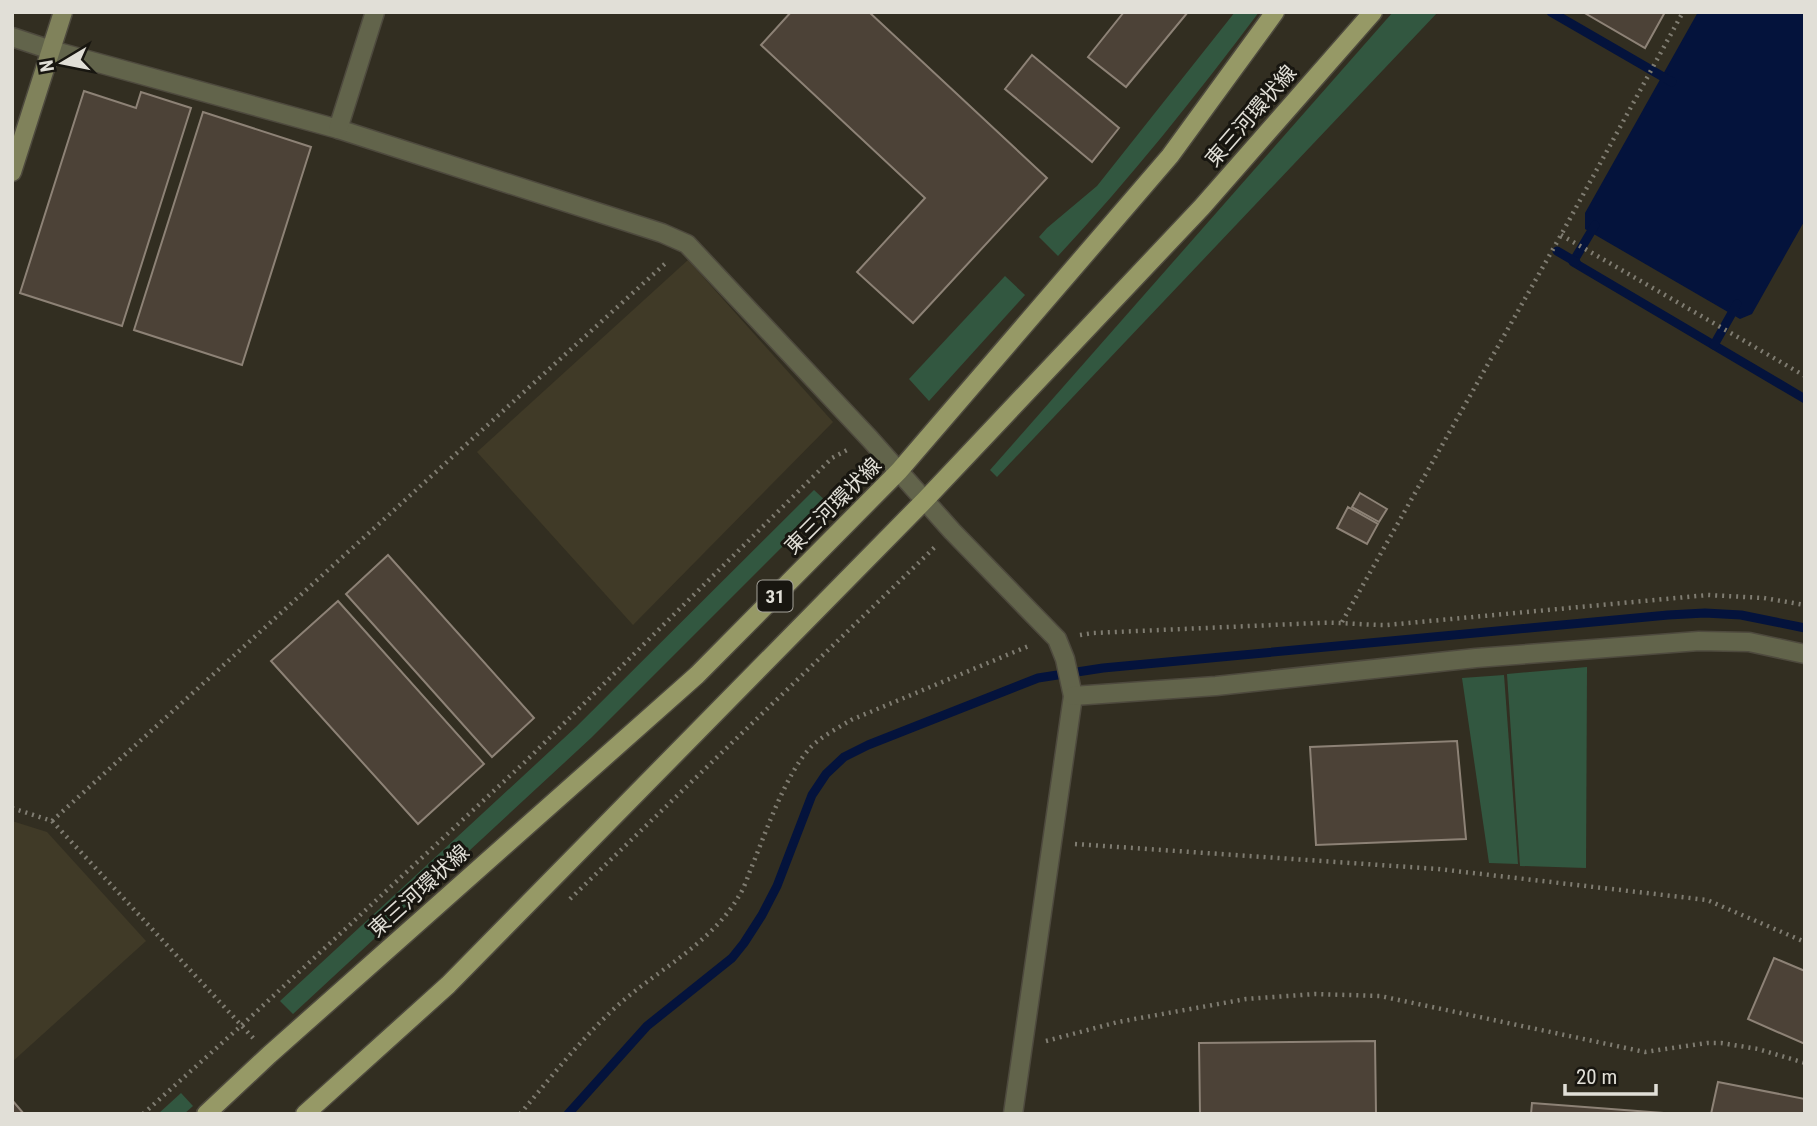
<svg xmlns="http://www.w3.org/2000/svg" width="1817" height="1126" font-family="'Roboto Condensed','Noto Sans JP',sans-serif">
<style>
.built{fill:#403a27}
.green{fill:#325740}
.water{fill:#04133c}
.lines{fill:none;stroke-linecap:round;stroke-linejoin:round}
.stream{stroke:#04133c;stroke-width:9}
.building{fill:#4c4237;stroke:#8d8276;stroke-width:2}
.street-casing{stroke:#4e4a3e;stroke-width:21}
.secondary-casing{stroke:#4e4a3e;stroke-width:21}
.primary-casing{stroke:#4e4a3e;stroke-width:21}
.path{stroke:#7f7c71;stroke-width:4.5;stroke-dasharray:2 5;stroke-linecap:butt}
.street{stroke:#62644b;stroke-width:18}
.secondary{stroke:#80825b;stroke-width:18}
.primary{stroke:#969966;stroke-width:18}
.labels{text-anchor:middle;stroke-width:6;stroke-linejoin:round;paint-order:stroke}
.shield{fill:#181610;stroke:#a5a39b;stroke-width:2}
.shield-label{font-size:19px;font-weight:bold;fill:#e1dfd7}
.street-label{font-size:21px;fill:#e1dfd7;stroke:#181610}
</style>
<rect width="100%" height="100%" fill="#322e21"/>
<!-- built -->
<g class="built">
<polygon points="688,260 833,422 633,625 477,452"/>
<polygon points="12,821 47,832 146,941 12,1062"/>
</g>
<!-- green -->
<g class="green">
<path d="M1235 12H1259C1196 96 1130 179 1058 256L1039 237 1047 228 1097 186Z"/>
<polygon points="1393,12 1438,12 997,477 990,470"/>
<polygon points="1005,276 1025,295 929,401 909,379"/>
<polygon points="814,490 827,502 591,738 293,1014 280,1001 576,727"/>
<polygon points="1587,667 1586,868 1520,866 1507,674"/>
<polygon points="1504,675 1518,864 1489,863 1462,678"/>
<polygon points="181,1093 193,1106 184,1114 158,1114"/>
</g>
<!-- water -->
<polygon class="water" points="1698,12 1805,12 1805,220 1752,314 1740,319 1585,229 1585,213"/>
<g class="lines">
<!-- stream -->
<g class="stream">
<polyline points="1551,12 1672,82"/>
<polyline points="1595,225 1573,262 1805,399"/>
<polyline points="1557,251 1576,262"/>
<polyline points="1714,345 1737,304"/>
<polyline points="568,1114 647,1026 732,958 744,943 762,915 777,886 812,795 826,774 844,757 868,745 1038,678 1103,668 1668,615 1705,613 1741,615 1805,628"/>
</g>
</g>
<!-- building -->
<g class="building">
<polygon points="791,12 869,12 1047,178 913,323 857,272 925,198 761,45"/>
<polygon points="1124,12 1188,12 1126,87 1088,57"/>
<polygon points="1583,12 1665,12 1645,48"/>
<polygon points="1032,55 1119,128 1092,162 1005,89"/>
<polygon points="84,91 136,108 141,92 191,108 122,326 20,293"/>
<polygon points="203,112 311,147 242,365 134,330"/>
<polygon points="1360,493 1387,509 1379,522 1352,507"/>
<polygon points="1348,507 1378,524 1367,544 1337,528"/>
<polygon points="388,555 534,718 492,757 346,594"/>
<polygon points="338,601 484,764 418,824 271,661"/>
<polygon points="1457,741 1466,839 1316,845 1310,747"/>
<polygon points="1774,958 1805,971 1805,1044 1748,1019"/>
<polygon points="1375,1041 1376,1114 1200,1114 1199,1043"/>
<polygon points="1718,1082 1805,1099 1805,1114 1711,1114"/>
<polygon points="12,1100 24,1114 12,1114"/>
<polygon points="1532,1103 1677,1114 1531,1114"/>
</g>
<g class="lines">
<defs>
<g id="street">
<polyline points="12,37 51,50 338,129 662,233 687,244 870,439 952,531 1057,639 1065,659 1073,696 1013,1114"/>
<polyline points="338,129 375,12"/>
<polyline points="1073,696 1216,686 1476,658 1699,641 1749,642 1805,654"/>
</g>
<polyline id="secondary" points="12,172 63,12"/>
<g id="primary">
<polyline points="206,1114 269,1055 697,675 899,471 1170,156 1275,12"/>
<polyline points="305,1114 448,985 925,500 1202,207 1373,12"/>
</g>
</defs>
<!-- street casing -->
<use href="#street" class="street-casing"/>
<!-- secondary casing -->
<use href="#secondary" class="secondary-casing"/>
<!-- primary casing -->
<use href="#primary" class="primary-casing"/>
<!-- path -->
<g class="path">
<polyline points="1561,235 1805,376"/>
<polyline points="1342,622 1561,235 1683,12"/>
<path d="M1080 635 1093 633 1317 623C1341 622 1364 625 1387 625L1708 595 1764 598 1805 605"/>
<polyline points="12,808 52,821 254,1039"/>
<polyline points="52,821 668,261"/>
<polyline points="1075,844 1438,869 1707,900 1805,942"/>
<polyline points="570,899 936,546"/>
<polyline points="1046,1041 1118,1022 1246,999 1315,994 1380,996 1645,1052 1707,1043 1721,1043 1758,1049 1805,1063"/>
<polyline points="143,1114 242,1025 527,760 832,458 847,450"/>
<path d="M520 1114C551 1077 581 1039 617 1006 657 970 711 944 739 896 744 888 747 879 750 871 765 835 785 774 811 747 822 736 838 728 851 720L1031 645"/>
</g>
<!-- street -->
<use href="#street" class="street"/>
<!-- secondary -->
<use href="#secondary" class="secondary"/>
<!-- primary -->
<use href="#primary" class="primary"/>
</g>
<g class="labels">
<!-- shield labels -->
<rect class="shield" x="757.5" y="580.5" width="35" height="31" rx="5"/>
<g class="shield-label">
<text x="775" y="603">31</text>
</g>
<!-- street labels -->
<g class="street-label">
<text transform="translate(1251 116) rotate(-49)" y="7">東三河環状線</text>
<text transform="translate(833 506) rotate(-45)" y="7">東三河環状線</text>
<text transform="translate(419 891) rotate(-42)" y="7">東三河環状線</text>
</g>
</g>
<!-- border -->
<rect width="1817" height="1126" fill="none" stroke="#e1dfd7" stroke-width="28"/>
<!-- north arrow -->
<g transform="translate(63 63) rotate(260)" stroke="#181610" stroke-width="5" paint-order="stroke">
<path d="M0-5L12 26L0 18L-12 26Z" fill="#e1dfd7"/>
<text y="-10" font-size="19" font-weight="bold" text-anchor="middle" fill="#e1dfd7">N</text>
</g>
<!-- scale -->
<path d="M1565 1084v10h91v-10" fill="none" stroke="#e1dfd7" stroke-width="3.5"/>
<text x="1576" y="1084" font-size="21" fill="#e1dfd7" stroke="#181610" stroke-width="5" paint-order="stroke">20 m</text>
</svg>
